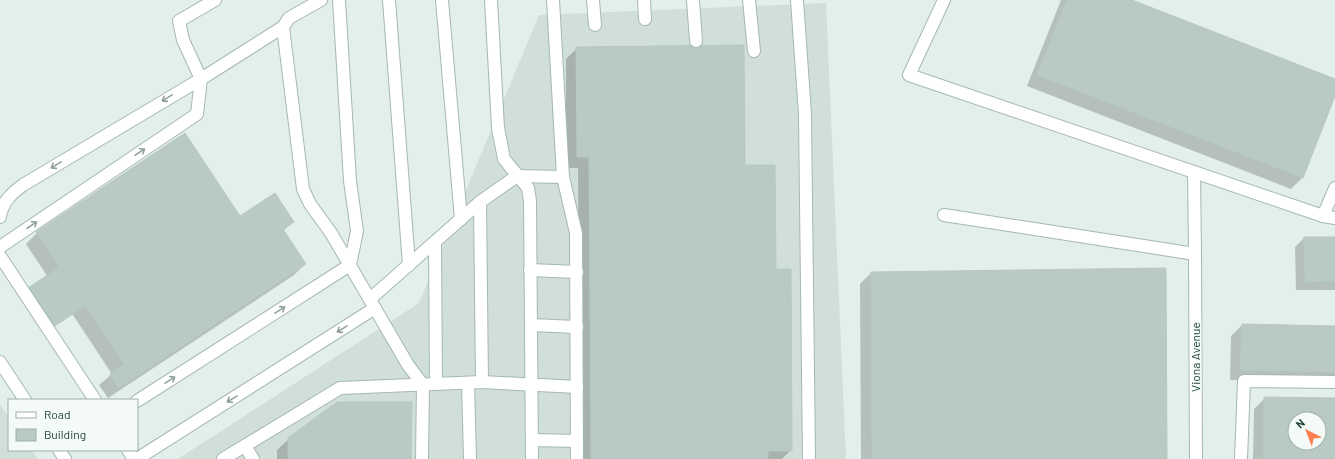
<svg xmlns="http://www.w3.org/2000/svg" width="1335" height="459" font-family="Barlow,sans-serif">
<style>
.built{fill:#d1dfd9}
.shadow{fill:#0003;fill-rule:evenodd}
.building{fill:#b8cac3;stroke:#b5c9c1;fill-rule:evenodd}
.lines{fill:none;stroke-linecap:round;stroke-linejoin:round}
.lane-casing{stroke:#a5b8b2;stroke-width:14}
.street-casing{stroke:#a5b8b2;stroke-width:14}
.secondary-casing{stroke:#a0bcb2;stroke-width:14}
.lane{stroke:#fff;stroke-width:12}
.street{stroke:#fff;stroke-width:12}
.secondary{stroke:#fff;stroke-width:12}
.oneway{stroke:#90a09c}
.labels{text-anchor:middle;stroke-width:3;stroke-linejoin:round;paint-order:stroke}
.street-label{font-size:12px;fill:#20423a;stroke:#f4faf7}
</style>
<rect width="100%" height="100%" fill="#e3efea"/>
<!-- built -->
<g class="built">
<polygon points="826,3 846,459 178,459 419,303 539,15"/>
<polygon points="0,405 9,418 9,450 31,450 38,459 0,459"/>
</g>
<!-- shadow -->
<g class="shadow">
<polygon points="1061,0 1129,0 1335,80 1335,93 1302,178 1291,189 1027,86"/>
<polygon points="577,48 744,166 775,270 791,450 782,459 580,459 578,168 566,168 566,59"/>
<polygon points="239,217 293,222 283,231 305,264 294,275 108,398 99,385 112,374 26,244 37,233"/>
<polygon points="1304,238 1335,238 1335,290 1296,290 1295,247"/>
<polygon points="871,273 1166,459 861,459 860,284"/>
<polygon points="1242,325 1335,327 1335,382 1230,380 1231,336"/>
<path d="M1265 398 1335 399V459H1253L1254 409ZM1295 419H1319V443H1295Z"/>
<polygon points="289,439 410,459 277,459 277,450"/>
</g>
<!-- building -->
<g class="building">
<polygon points="1067,0 1132,0 1335,79 1335,96 1303,178 1037,75"/>
<polygon points="744,45 745,165 775,165 776,269 791,269 792,451 768,451 768,459 591,459 589,157 577,157 576,47"/>
<polygon points="185,133 240,216 275,193 294,222 283,229 306,264 119,388 110,374 124,364 36,232"/>
<polygon points="1304,237 1335,237 1335,281 1305,282"/>
<polygon points="60,267 85,306 53,327 28,288"/>
<polygon points="1166,268 1167,459 872,459 871,272"/>
<polygon points="1242,324 1335,326 1335,372 1240,370"/>
<path d="M1264 397 1335 398V459H1263ZM1295 419H1319V443H1295Z"/>
<polygon points="337,402 412,402 411,459 288,459 288,438"/>
</g>
<g class="lines">
<defs>
<g id="lane">
<polyline points="321,0 289,18 283,27 303,189 310,204 331,233 408,365 423,385 422,459"/>
<polyline points="389,0 409,265"/>
<polyline points="442,0 461,219"/>
<polyline points="491,0 498,128 504,159 528,188 530,201 532,459"/>
<polyline points="553,0 563,177 576,233 577,459"/>
<polyline points="593,0 595,25"/>
<polyline points="644,0 645,19"/>
<polyline points="693,0 696,41"/>
<polyline points="749,0 754,51"/>
<polyline points="797,0 805,114 809,459"/>
<polyline points="944,0 909,75 1323,216 1335,218"/>
<polyline points="480,202 482,382"/>
<polyline points="944,215 1195,254 1194,172"/>
<polyline points="1323,216 1335,188"/>
<path d="M0 217C2 202 12 193 23 185L201 79 283 27"/>
<polyline points="435,242 436,384"/>
<polyline points="0,247 197,114 201,79 183,40 179,21 215,0"/>
<polyline points="0,256 95,400"/>
<polyline points="530,270 577,272"/>
<polyline points="370,299 480,202 517,176 563,177"/>
<polyline points="531,325 577,327"/>
<polyline points="468,383 470,459"/>
<polyline points="137,401 350,265 357,231 350,181 339,0"/>
<polyline points="532,440 577,441"/>
<polyline points="245,446 253,459"/>
<polyline points="128,450 134,459"/>
<polyline points="137,459 375,308"/>
<polyline points="223,459 340,388 482,382 577,387"/>
<polyline points="1241,459 1244,381 1335,382"/>
</g>
<polyline id="street" points="1195,254 1196,459"/>
<g id="secondary">
<polyline points="0,362 25,400"/>
<polyline points="59,450 65,459"/>
</g>
</defs>
<!-- lane casing -->
<use href="#lane" class="lane-casing"/>
<!-- street casing -->
<use href="#street" class="street-casing"/>
<!-- secondary casing -->
<use href="#secondary" class="secondary-casing"/>
<!-- lane -->
<use href="#lane" class="lane"/>
<!-- street -->
<use href="#street" class="street"/>
<!-- secondary -->
<use href="#secondary" class="secondary"/>
</g>
<!-- one-way arrows -->
<defs><path id="oneway-shaft" d="M-6 0H5M1.5-3L5.5 0L1.5 3" fill="none" stroke-width="1.6" stroke-linecap="round" stroke-linejoin="round"/></defs>
<g class="oneway">
<use href="#oneway-shaft" transform="translate(167 98) rotate(149)"/>
<use href="#oneway-shaft" transform="translate(140 152) rotate(-34)"/>
<use href="#oneway-shaft" transform="translate(56 165) rotate(149)"/>
<use href="#oneway-shaft" transform="translate(32 225) rotate(-34)"/>
<use href="#oneway-shaft" transform="translate(280 310) rotate(-32)"/>
<use href="#oneway-shaft" transform="translate(342 329) rotate(148)"/>
<use href="#oneway-shaft" transform="translate(170 380) rotate(-32)"/>
<use href="#oneway-shaft" transform="translate(232 399) rotate(148)"/>
</g>
<g class="labels">
<!-- street labels -->
<g class="street-label">
<text transform="translate(1196 357) rotate(-90)" y="4">Viona Avenue</text>
</g>
</g>
<!-- legend -->
<rect x="8" y="399" width="130" height="52" fill="#f4faf7" stroke="#9fb0ab"/>
<rect x="16" y="412" width="20" height="6" fill="#ffffff" stroke="#9fb0ab"/>
<text x="44" y="419" font-size="12" fill="#20423a">Road</text>
<rect x="16" y="429" width="20" height="12" fill="#b8cac3" stroke="#9fb0ab"/>
<text x="44" y="439" font-size="12" fill="#20423a">Building</text>
<!-- north arrow -->
<g transform="translate(1307 431) rotate(318)"><circle r="19" fill="#f4faf7" stroke="#9fb0ab"/>
<path d="M0-3L7 15L0 10L-7 15Z" fill="#ff7f51"/>
<text y="-6" font-size="11" font-weight="bold" text-anchor="middle" fill="#20423a">N</text>
</g>
</svg>
